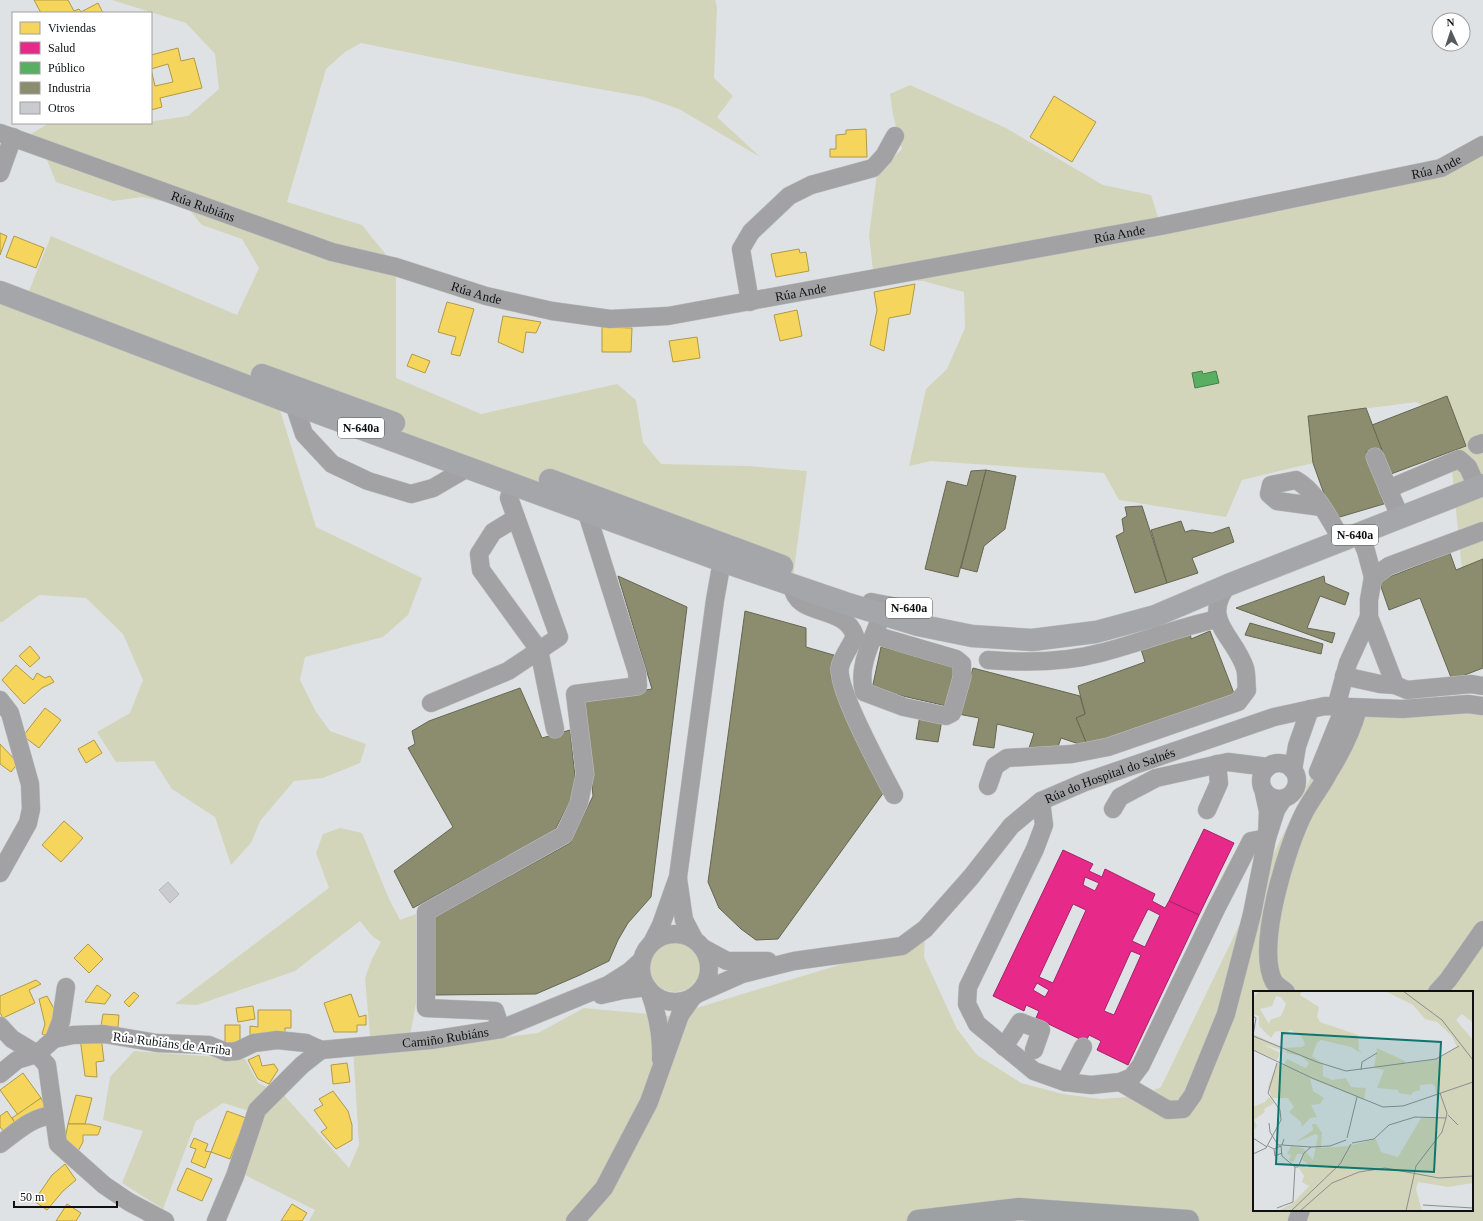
<svg xmlns="http://www.w3.org/2000/svg" width="1483" height="1221" font-family="Georgia,serif">
<style>
.green{fill:#d2d5b9;fill-rule:evenodd}
.homes{fill:#f6d55c;stroke:#b09a46}
.health{fill:#e7298a;stroke:#a62266;fill-rule:evenodd}
.public{fill:#5aae61;stroke:#437f49}
.industry{fill:#8c8c6e;stroke:#666752}
.building{fill:#c9cbce;stroke:#b5b8ba}
.lines{fill:none;stroke-linecap:round;stroke-linejoin:round}
.minor-casing{stroke:#bec0c2;stroke-width:19}
.major-casing{stroke:#bec0c2;stroke-width:23}
.highway-casing{stroke:#bec0c2;stroke-width:23}
.minor{stroke:#a2a2a4;stroke-width:18}
.major{stroke:#a4a6a9;stroke-width:22}
.highway{stroke:#9ea1a4;stroke-width:22}
.labels{text-anchor:middle;stroke-width:4;stroke-linejoin:round;paint-order:stroke}
.shield{fill:#fff;stroke:#565859;stroke-width:1}
.shield-label{font-size:12px;font-weight:bold;fill:#0e1012}
.street-label{font-size:13px;fill:#0e1012;stroke:#fff}
.inset-road{fill:none;stroke:#8b8e91;stroke-width:1}
.view{fill:#0f766e;fill-opacity:0.15;stroke:#0f766e;stroke-width:2}
.inset-edge{fill:none;stroke:#0e1012;stroke-width:2}
</style>
<rect width="100%" height="100%" fill="#dfe2e5"/>
<!-- green -->
<g class="green">
<polygon points="112,0 715,0 717,7 714,78 733,96 717,117 760,157 679,109 644,97 521,75 361,43 345,52 326,69 287,202 362,225 396,267 396,378 481,414 617,384 636,400 643,442 661,464 748,466 807,471 792,585 276,397 316,527 422,578 408,615 383,637 305,657 300,680 316,712 330,731 366,744 360,763 323,778 294,781 260,821 251,843 231,865 215,817 172,789 154,761 116,762 97,732 130,713 143,680 123,634 86,598 39,595 2,622 0,622 0,292 25,301 51,236 237,315 259,268 242,239 202,225 186,206 142,197 113,201 56,182 42,148 21,140 49,123 135,124 188,116 219,89 215,54 186,23"/>
<polygon points="910,85 1006,128 1103,185 1151,195 1161,226 1441,168 1483,141 1483,653 1462,570 1447,420 1416,402 1308,416 1313,463 1242,480 1226,517 1119,500 1104,473 931,461 909,466 926,389 947,369 965,328 964,292 923,281 874,279 869,235 877,174 902,149 893,115 890,94"/>
<path d="M1483 709V1221H309L315 1210 241 1173 263 1115 223 1103 196 1121 163 1209 122 1183 143 1131 103 1120 110 1077 134 1051 245 1059 258 1083 283 1094 349 1168 359 1145 353 1048 371 1046 365 978 372 959 381 942 372 936 360 921 295 971 197 1005 175 1004 329 888 316 853 323 834 340 828 362 833 389 899 400 920 416 914V1003L409 1042 412 1049 538 1033 584 1008 670 1016 925 939 924 957 957 1029 977 1055 1021 1083 1063 1094 1101 1099 1139 1096 1161 1087 1338 721V716ZM1254 992H1472V1210H1254Z"/>
<circle cx="675" cy="967" r="25"/>
</g>
<!-- homes -->
<g class="homes">
<polygon points="34,0 68,0 74,11 79,9 81,12 98,3 103,13 41,13"/>
<polygon points="178,48 181,61 194,58 202,88 160,98 162,107 151,110 151,69 155,86 173,82 168,64 151,69 151,55"/>
<polygon points="1054,96 1096,122 1072,162 1030,137"/>
<polygon points="866,129 867,157 830,157 830,149 836,149 836,135 846,134 846,130"/>
<polygon points="0,233 7,236 0,255"/>
<polygon points="14,236 44,248 36,268 6,257"/>
<polygon points="799,249 800,253 806,252 809,271 776,277 771,254"/>
<polygon points="915,284 910,314 889,318 884,351 870,345 877,310 874,292"/>
<polygon points="447,302 474,309 460,356 451,354 456,337 438,332"/>
<polygon points="797,310 802,336 780,341 774,315"/>
<polygon points="503,316 541,322 536,333 526,332 523,353 498,342"/>
<polygon points="602,327 632,328 631,352 602,352"/>
<polygon points="697,337 700,358 673,362 669,341"/>
<polygon points="412,354 430,361 425,373 407,366"/>
<polygon points="30,646 40,658 30,667 19,656"/>
<polygon points="16,665 33,680 37,673 45,678 50,676 54,682 42,688 24,704 2,680"/>
<polygon points="45,708 61,720 39,748 23,736"/>
<polygon points="94,740 102,753 86,763 78,749"/>
<polygon points="0,744 18,763 11,772 0,764"/>
<polygon points="64,821 83,838 61,862 42,845"/>
<polygon points="88,944 103,959 89,973 74,958"/>
<polygon points="36,980 41,984 29,990 35,1003 3,1018 0,1013 0,996"/>
<polygon points="97,985 111,995 105,1004 85,1002"/>
<polygon points="134,992 139,996 129,1007 124,1002"/>
<polygon points="351,994 359,1017 366,1015 366,1025 357,1025 357,1032 334,1032 324,1003"/>
<polygon points="47,996 58,1016 50,1037 42,1034 45,1024 39,999"/>
<polygon points="253,1006 255,1019 238,1022 236,1008"/>
<polygon points="258,1010 291,1010 291,1028 285,1028 285,1036 250,1036 250,1026 258,1027"/>
<polygon points="103,1014 119,1015 118,1027 101,1026"/>
<rect x="225" y="1025" width="15" height="20"/>
<polygon points="101,1037 104,1061 96,1062 97,1077 85,1076 80,1038"/>
<polygon points="259,1055 262,1066 274,1064 278,1070 269,1084 258,1079 248,1060"/>
<polygon points="347,1063 350,1082 333,1084 331,1065"/>
<polygon points="23,1073 41,1098 18,1115 0,1090"/>
<polygon points="333,1091 348,1111 352,1125 352,1140 336,1149 321,1132 327,1128 314,1110 323,1105 319,1099"/>
<polygon points="76,1095 92,1098 85,1124 68,1124"/>
<polygon points="41,1098 48,1111 17,1126 12,1118"/>
<polygon points="7,1111 17,1126 6,1134 0,1127 0,1116"/>
<polygon points="227,1111 246,1118 230,1159 211,1152"/>
<polygon points="68,1124 89,1124 101,1127 98,1135 83,1135 83,1142 77,1153 64,1144"/>
<polygon points="194,1138 208,1144 205,1151 211,1152 205,1168 191,1162 196,1149 190,1147"/>
<polygon points="65,1164 76,1180 63,1191 47,1210 34,1201 52,1175"/>
<polygon points="187,1168 212,1179 202,1201 177,1190"/>
<polygon points="67,1204 81,1213 76,1221 56,1221"/>
<polygon points="292,1204 307,1213 302,1221 281,1221"/>
</g>
<!-- health -->
<g class="health">
<polygon points="1204,829 1234,843 1199,915 1169,901"/>
<path d="M1063 850 1093 864 1089 871 1102 877 1105 869 1155 894 1152 901 1165 908 1169 901 1199 915 1128 1065 1097 1050 1101 1041 1089 1035 1086 1042 1036 1018 1039 1011 1026 1005 1024 1011 993 996ZM1085 877 1099 883 1095 891 1083 885ZM1073 904 1086 910 1053 983 1039 977ZM1148 909 1160 915 1145 947 1132 941ZM1131 951 1141 955 1114 1015 1104 1011ZM1037 983 1049 990 1045 997 1033 990Z"/>
</g>
<!-- public -->
<polygon class="public" points="1202,371 1203,374 1216,371 1219,383 1195,388 1192,373"/>
<!-- industry -->
<g class="industry">
<polygon points="1447,396 1466,446 1391,474 1372,425"/>
<polygon points="1366,408 1382,450 1366,452 1387,503 1333,519 1313,463 1308,416"/>
<polygon points="986,470 958,577 925,569 947,481 967,486 971,471"/>
<polygon points="986,470 1016,476 1005,529 984,546 977,572 961,568"/>
<polygon points="1142,506 1167,583 1135,593 1116,536 1124,532 1122,519 1127,516 1125,507"/>
<polygon points="1181,521 1185,532 1192,530 1212,533 1229,527 1234,542 1192,558 1198,573 1167,583 1151,530"/>
<polygon points="1450,553 1456,570 1483,559 1483,668 1452,680 1420,598 1389,610 1379,581"/>
<polygon points="618,576 687,607 651,897 628,923 618,940 609,961 580,975 536,994 432,995 434,918 570,843 593,796 584,699 652,689"/>
<polygon points="1324,576 1325,583 1349,593 1345,605 1320,596 1307,628 1335,633 1332,643 1236,608"/>
<polygon points="745,611 806,628 806,647 837,656 831,677 884,792 778,939 756,940 741,929 719,908 708,882"/>
<polygon points="1250,623 1323,644 1321,654 1245,635"/>
<polygon points="1190,630 1191,639 1210,631 1235,696 1088,747 1076,718 1085,714 1078,686 1145,662 1140,646"/>
<polygon points="881,647 960,667 951,707 872,689"/>
<polygon points="973,668 1080,696 1085,714 1076,718 1088,747 1061,738 1057,750 1029,748 1034,733 997,724 994,748 973,745 979,718 958,714"/>
<polygon points="520,688 542,738 570,730 575,776 573,795 555,830 413,908 394,871 453,827 408,748 415,744 412,731 429,721"/>
<polygon points="920,715 942,720 938,742 916,739"/>
</g>
<!-- building -->
<polygon class="building" points="168,882 179,894 170,903 159,890"/>
<g class="lines">
<defs>
<g id="minor">
<path id="s1" d="M0 133 332 252 396 267 486 296 552 311 610 319 668 316 1161 226 1441 168 1483 145"/>
<polyline points="0,173 13,137"/>
<polyline points="750,302 741,249 751,232 789,196 811,185 873,168 884,156 895,136"/>
<polyline points="294,404 304,434 332,464 368,481 411,494 433,488 469,467"/>
<polyline points="1477,445 1483,443"/>
<polyline points="1375,457 1400,517"/>
<polyline points="1388,489 1459,459 1468,467 1477,487"/>
<path d="M1321 507 1277 501 1269 494 1271 485 1296 480C1317 492 1329 519 1342 540"/>
<polyline points="516,518 493,532 479,554 481,570 539,650 555,729"/>
<polyline points="1483,531 1389,566 1373,577 1369,600 1369,617 1395,685 1407,690 1471,684 1483,686"/>
<polyline points="1359,534 1366,551 1373,577"/>
<path d="M792 585C796 619 844 603 855 636 851 646 842 657 840 667 836 688 882 772 894 795"/>
<polyline points="871,602 923,612"/>
<path d="M874 635 956 659 962 664V677L952 713 946 716 904 707 864 692C857 666 873 639 882 614"/>
<path d="M988 660C1026 663 1063 663 1100 653 1140 643 1178 627 1218 619"/>
<polyline points="1344,676 1380,684 1395,685"/>
<polyline points="0,700 10,713 30,784 31,809 28,823 0,873"/>
<polyline points="431,703 508,671 559,637 509,498 513,483"/>
<polyline points="1336,707 1348,663 1369,617"/>
<circle cx="1279" cy="781" r="18"/>
<polyline points="1293,770 1297,746 1310,709"/>
<polyline points="1318,772 1344,708"/>
<path d="M988 786 995 766 1007 758 1072 754 1108 747 1238 702 1247 690C1246 683 1247 675 1245 668 1234 635 1200 620 1228 585"/>
<polyline points="1264,793 1268,811 1267,838 1276,810 1283,799"/>
<polyline points="1041,801 1044,825 1035,849 968,987 967,1004 977,1024 1034,1071 1065,1082 1091,1085 1120,1082 1132,1077 1141,1065 1216,909 1251,841 1267,838 1252,914 1226,1014 1193,1095 1183,1109 1168,1110 1120,1082"/>
<polyline points="1113,809 1120,797 1156,778 1228,762 1268,767"/>
<polyline points="1207,810 1219,783 1217,764"/>
<polyline points="678,879 684,920 694,939"/>
<circle cx="675" cy="968" r="34"/>
<polyline points="653,941 661,925 678,877 715,600 722,561 715,551"/>
<polyline points="703,948 727,961 768,961"/>
<path d="M649 990C657 1012 662 1036 661 1059"/>
<path d="M1286 992C1283 989 1277 986 1274 982 1255 948 1287 845 1305 811 1312 798 1322 786 1329 772 1341 753 1352 731 1358 709"/>
<polyline points="1437,992 1448,980 1483,930"/>
<path id="s2" d="M699 993 742 974 794 961 902 946 925 929 971 877 1011 826 1041 801 1085 782 1274 717 1325 706 1402 709 1468 704 1483 706"/>
<polyline points="601,995 623,990 647,987"/>
<polyline points="0,1026 12,1039 37,1054 54,1039 61,1021 66,987"/>
<polyline points="501,1029 495,1011 426,1008 426,912 564,835 579,803 585,774 575,694 638,686 637,672 586,510"/>
<polyline points="54,1039 73,1035 104,1034 157,1043 209,1045 226,1052 237,1051 254,1043 277,1040 306,1043 321,1050 302,1065 257,1110 235,1176 216,1221"/>
<polyline points="1004,1047 1020,1022 1041,1030 1034,1050"/>
<path id="s3" d="M321 1050 431 1040 501 1029 608 985 630 971 642 960"/>
<polyline points="0,1074 17,1060 37,1054 47,1065 58,1144 104,1185 129,1202 165,1221"/>
<polyline points="1065,1082 1083,1047"/>
<path d="M0 1144C18 1131 31 1117 54 1115"/>
<polyline points="575,1221 604,1188 649,1102 680,1015 692,998"/>
<polyline points="1297,1221 1301,1210"/>
</g>
<g id="major">
<polyline points="0,292 294,404 722,561 845,603 918,625 972,636 1032,640 1096,632 1155,616 1228,585 1483,485"/>
<polyline points="262,375 394,423"/>
<polyline points="550,480 782,566"/>
</g>
<polyline id="highway" points="918,1221 1019,1209 1188,1221"/>
</defs>
<!-- minor casing -->
<use href="#minor" class="minor-casing"/>
<!-- major casing -->
<use href="#major" class="major-casing"/>
<!-- highway casing -->
<use href="#highway" class="highway-casing"/>
<!-- minor -->
<use href="#minor" class="minor"/>
<!-- major -->
<use href="#major" class="major"/>
<!-- highway -->
<use href="#highway" class="highway"/>
</g>
<g class="labels">
<!-- shield labels -->
<g class="shield">
<rect x="338" y="418" width="46" height="20" rx="3"/>
<rect x="1332" y="525" width="46" height="20" rx="3"/>
<rect x="886" y="598" width="46" height="20" rx="3"/>
</g>
<g class="shield-label">
<text x="361" y="432">N-640a</text>
<text x="1355" y="539">N-640a</text>
<text x="909" y="612">N-640a</text>
</g>
<!-- street labels -->
<g class="street-label">
<text dy="5" stroke="none"><textPath href="#s1" startOffset="1480">Rúa Ande</textPath></text>
<text dy="5" stroke="none"><textPath href="#s1" startOffset="216">Rúa Rubiáns</textPath></text>
<text dy="5" stroke="none"><textPath href="#s1" startOffset="1156">Rúa Ande</textPath></text>
<text dy="5" stroke="none"><textPath href="#s1" startOffset="503">Rúa Ande</textPath></text>
<text dy="5" stroke="none"><textPath href="#s1" startOffset="832">Rúa Ande</textPath></text>
<text dy="5" stroke="none"><textPath href="#s2" startOffset="485">Rúa do Hospital do Salnés</textPath></text>
<text dy="5" stroke="none"><textPath href="#s3" startOffset="125">Camiño Rubiáns</textPath></text>
<text transform="translate(172 1043) rotate(7)" y="5">Rúa Rubiáns de Arriba</text>
</g>
</g>
<!-- overview -->
<g transform="translate(1253 991)">
<rect width="220" height="220" fill="#dfe2e5"/>
<path d="M6 0H49L47 4 66 16 64 25 67 31 105 44 106 59 110 63 98 56 68 49 64 52 59 65 70 73V85L79 89 93 87 98 96 113 97 111 109 57 87 60 100 71 107 67 113 58 114 64 126 57 127 49 136 48 131 36 121 41 116 35 107H19L15 96 24 72 30 75 34 68 53 77 56 72 48 65 34 62 31 57 49 56 52 53 49 46 38 39 30 43 26 40 22 41 18 47 6 35V25L0 23V6ZM23 5 28 6 33 13 28 25 17 29 16 33 7 18 19 15ZM132 0H220V32L209 23 203 29 220 49V192L195 196 165 191 163 198 169 220H25L40 212 56 195 49 191 51 185 46 177 47 173 54 177 56 174 49 169 51 163H44L40 172 36 169 38 164 34 163 38 155 50 157 60 169 65 145 63 143 43 151 60 139 59 133H63L69 142 68 157 95 155 123 148 128 161 145 166 168 127 186 126 182 95 179 93 167 94V99L160 101 158 104 146 102 145 99 124 97 131 79 121 77 124 57 152 70V73L183 68 204 56 199 45 184 31 172 28 160 14ZM0 43 29 56 28 59 10 53 27 62 24 69 0 59ZM16 106 21 112 11 118 12 121 1 129 4 135 1 139 0 116 12 111Z" fill="#d2d5b9" fill-rule="evenodd"/>
<path class="inset-road" d="M150 0 189 29 220 69M0 25 3 27 0 44M0 45 64 71 93 80 183 68 206 55M0 59 59 87 130 116 150 115 220 91M108 79 109 71 124 62M195 124 205 134M16 132 17 141 25 154H29L31 148M0 147 14 156M94 147 104 106M99 152 121 148 136 134 162 126 193 127 194 122 187 102M29 154 58 156 51 162 45 176H42M15 155 21 158 28 155 29 165 42 176 40 211 24 217M58 156 77 155 93 149M21 158 22 165 29 162M0 163 13 157 28 129 27 119 15 102 24 72M170 214 220 217M38 220 87 173 98 153M47 220 79 192 106 181 132 177 186 187 220 185M153 220 163 175 189 141 193 127"/>
<path class="view" d="M29 42 188 51 181 181 23 173Z"/>
<rect width="220" height="220" class="inset-edge"/>
</g>
<!-- legend -->
<rect x="12" y="12" width="140" height="112" fill="#ffffff" stroke="#9f9fa0"/>
<rect x="20" y="22" width="20" height="12" fill="#f6d55c" stroke="#9f9fa0"/>
<text x="48" y="32" font-size="12" fill="#0e1012">Viviendas</text>
<rect x="20" y="42" width="20" height="12" fill="#e7298a" stroke="#9f9fa0"/>
<text x="48" y="52" font-size="12" fill="#0e1012">Salud</text>
<rect x="20" y="62" width="20" height="12" fill="#5aae61" stroke="#9f9fa0"/>
<text x="48" y="72" font-size="12" fill="#0e1012">Público</text>
<rect x="20" y="82" width="20" height="12" fill="#8c8c6e" stroke="#9f9fa0"/>
<text x="48" y="92" font-size="12" fill="#0e1012">Industria</text>
<rect x="20" y="102" width="20" height="12" fill="#c9cbce" stroke="#9f9fa0"/>
<text x="48" y="112" font-size="12" fill="#0e1012">Otros</text>
<!-- north arrow -->
<g transform="translate(1451 32) rotate(357)"><circle r="19" fill="#ffffff" stroke="#9f9fa0"/>
<path d="M0-3L7 15L0 10L-7 15Z" fill="#575a5c"/>
<text y="-6" font-size="11" font-weight="bold" text-anchor="middle" fill="#0e1012">N</text>
</g>
<!-- scale -->
<path d="M14 1201v6h103v-6" fill="none" stroke="#0e1012" stroke-width="2"/>
<text x="20" y="1201" font-size="12" fill="#0e1012" stroke="#ffffff" stroke-width="3" paint-order="stroke">50 m</text>
</svg>
